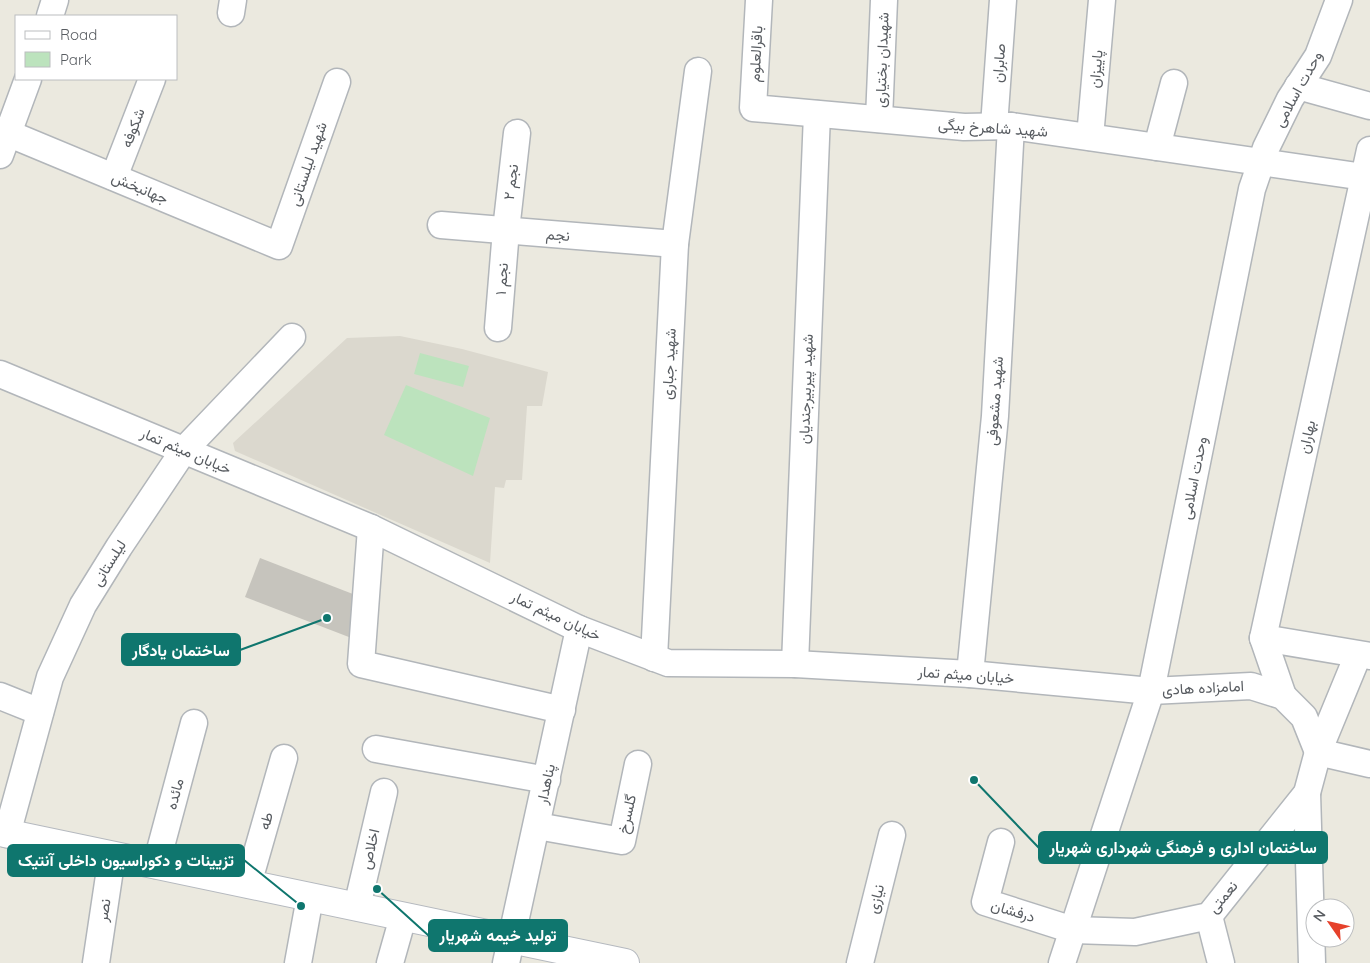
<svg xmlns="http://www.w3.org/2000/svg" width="1370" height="963" font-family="Quicksand,Vazirmatn,sans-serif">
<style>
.education{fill:#dbd8ce}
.green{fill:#bce3bd}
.building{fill:#c6c4bd}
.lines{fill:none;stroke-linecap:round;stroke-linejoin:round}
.street-casing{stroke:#b2b6ba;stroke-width:29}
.secondary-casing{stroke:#b5b9bf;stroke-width:30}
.street{stroke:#fff;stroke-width:26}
.secondary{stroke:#fff;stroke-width:28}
.labels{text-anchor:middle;stroke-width:4;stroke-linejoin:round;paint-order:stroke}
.street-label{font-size:15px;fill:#585c61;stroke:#fff}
.leader{fill:none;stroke:#0f766e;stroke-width:2}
.callout-dot{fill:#0f766e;stroke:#fff;stroke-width:2}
.callout{fill:#0f766e;stroke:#0f766e;stroke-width:2}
.callout-label{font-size:16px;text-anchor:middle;font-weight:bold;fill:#fff}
</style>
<rect width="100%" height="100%" fill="#ebe9df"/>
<!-- education -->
<polygon class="education" points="400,336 462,349 548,372 542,406 527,406 522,480 506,480 504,488 495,487 490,563 235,451 233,443 347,338"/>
<!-- green -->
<g class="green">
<polygon points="420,353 469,366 463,387 414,374"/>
<polygon points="406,385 490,418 473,476 384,435"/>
</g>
<!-- building -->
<polygon class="building" points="260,558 358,596 354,639 245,597"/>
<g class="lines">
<defs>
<g id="street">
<polyline points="759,0 753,108 964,127 1011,126 1364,177"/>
<polyline points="231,13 233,0"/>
<polyline points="50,16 55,0"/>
<polyline points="1298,86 1370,106"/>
<polyline points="879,119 884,0"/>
<polyline points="994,126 1003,0"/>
<polyline points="0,130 279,246 337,82"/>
<polyline points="1090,137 1102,0"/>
<polyline points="1157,147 1174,83"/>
<polyline points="0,155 28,79"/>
<polyline points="114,177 152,79"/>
<polyline points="441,225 675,244"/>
<polyline points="498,328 506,230 517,133"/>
<polyline points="0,374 371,528 579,629 668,663 795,664 970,674 1151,691 1251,686 1283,696 1304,717 1318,752 1370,764"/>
<polyline points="371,528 361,664 562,710"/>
<polyline points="1263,638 1370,656"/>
<polyline points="654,658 675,244 698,71"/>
<polyline points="795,664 817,114"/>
<polyline points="970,674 995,416 1011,126"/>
<polyline points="0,696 40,712"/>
<polyline points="1283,696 1263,638 1370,150"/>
<polyline points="376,749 547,780"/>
<polyline points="1307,793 1312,963"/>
<polyline points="537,826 622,841 638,764"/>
<polyline points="7,834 50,677 83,605 119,547 184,450 292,337"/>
<polyline points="1001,842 985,902 1073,930 1135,932 1209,916 1307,793 1318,752 1358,655"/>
<polyline points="156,865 194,723"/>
<polyline points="248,884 284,758"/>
<polyline points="357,907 384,792"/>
<polyline points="1209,916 1221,963"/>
<polyline points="96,963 112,856"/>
<polyline points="298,963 310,897"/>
<polyline points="390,963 403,917"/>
<polyline points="506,963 579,629"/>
<polyline points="860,963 892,835"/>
<polyline points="1062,963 1151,691 1252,189 1266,148 1290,99 1318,56 1339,0"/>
</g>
<polyline id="secondary" points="0,832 625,963"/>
</defs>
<!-- street casing -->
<use href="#street" class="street-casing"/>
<!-- secondary casing -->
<use href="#secondary" class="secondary-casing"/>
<!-- street -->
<use href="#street" class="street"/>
<!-- secondary -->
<use href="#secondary" class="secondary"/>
</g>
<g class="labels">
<!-- street labels -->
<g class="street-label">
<text transform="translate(756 54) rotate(-87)" y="5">باقرالعلوم</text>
<text transform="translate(882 60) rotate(-88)" y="5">شهیدان بختیاری</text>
<text transform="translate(999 63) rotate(-86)" y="5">صابران</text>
<text transform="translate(1096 69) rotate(-85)" y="5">پاییزان</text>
<text transform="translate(1298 89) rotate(-61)" y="5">وحدت اسلامی</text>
<text transform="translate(133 128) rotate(-69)" y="5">شکوفه</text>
<text transform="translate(993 128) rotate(4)" y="5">شهید شاهرخ بیگی</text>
<text transform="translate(308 164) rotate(-71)" y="5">شهید لیلستانی</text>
<text transform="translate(511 182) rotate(-83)" y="5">نجم ۲</text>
<text transform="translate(140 188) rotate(23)" y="5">جهانبخش</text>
<text transform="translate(558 235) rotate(5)" y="5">نجم</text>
<text transform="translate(502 279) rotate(-86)" y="5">نجم ۱</text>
<text transform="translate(669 364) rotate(-87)" y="5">شهید جباری</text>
<text transform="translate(806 389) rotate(-88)" y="5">شهید پیربیرجندیان</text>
<text transform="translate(995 401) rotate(-86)" y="5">شهید مشعوفی</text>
<text transform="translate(1307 437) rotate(-78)" y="5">بهاران</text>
<text transform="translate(186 451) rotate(23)" y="5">خیابان میثم تمار</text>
<text transform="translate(1194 478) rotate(-79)" y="5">وحدت اسلامی</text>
<text transform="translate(109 563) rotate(-58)" y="5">لیلستانی</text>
<text transform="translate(556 616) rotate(25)" y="5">خیابان میثم تمار</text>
<text transform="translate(966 675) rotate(4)" y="5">خیابان میثم تمار</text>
<text transform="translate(1203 688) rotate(-3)" y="5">امامزاده هادی</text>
<text transform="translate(546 784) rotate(-78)" y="5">پناهدار</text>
<text transform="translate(175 794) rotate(-75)" y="5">مائده</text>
<text transform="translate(627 814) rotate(-77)" y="5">گلسرخ</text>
<text transform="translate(266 821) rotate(-74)" y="5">طه</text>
<text transform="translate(370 849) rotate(-77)" y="5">اخلاص</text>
<text transform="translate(1223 897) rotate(-50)" y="5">نعمتی</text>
<text transform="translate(876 899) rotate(-76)" y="5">نیازی</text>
<text transform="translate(104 910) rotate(-81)" y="5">نصر</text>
<text transform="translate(1013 911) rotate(17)" y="5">درفشان</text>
</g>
</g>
<!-- callouts -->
<path class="leader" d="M327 618L240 650M974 780L1039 848M301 906L244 860M377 889L429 936"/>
<g class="callout-dot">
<circle cx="327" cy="618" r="5"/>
<circle cx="974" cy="780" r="5"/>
<circle cx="301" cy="906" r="5"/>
<circle cx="377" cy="889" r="5"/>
</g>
<g class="callout">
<rect x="122" y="634" width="118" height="31" rx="5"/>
<rect x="1039" y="832" width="288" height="31" rx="5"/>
<rect x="8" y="845" width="236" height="31" rx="5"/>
<rect x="429" y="920" width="138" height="31" rx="5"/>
</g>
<g class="callout-label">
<text x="181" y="656">ساختمان یادگار</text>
<text x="1183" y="853">ساختمان اداری و فرهنگی شهرداری شهریار</text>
<text x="126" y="866">تزیینات و دکوراسیون داخلی آنتیک</text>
<text x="498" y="941">تولید خیمه شهریار</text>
</g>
<!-- legend -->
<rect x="15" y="15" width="162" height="65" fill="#ffffff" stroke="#bcbec0"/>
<rect x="25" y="31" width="25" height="8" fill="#ffffff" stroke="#bcbec0"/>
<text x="60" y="40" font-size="15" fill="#585c61">Road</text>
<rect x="25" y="52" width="25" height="15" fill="#bce3bd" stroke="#bcbec0"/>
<text x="60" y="65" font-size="15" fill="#585c61">Park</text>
<!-- north arrow -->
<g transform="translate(1330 923) rotate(304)"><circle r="24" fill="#ffffff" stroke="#bcbec0"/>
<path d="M0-4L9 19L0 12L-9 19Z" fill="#e6412b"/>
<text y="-8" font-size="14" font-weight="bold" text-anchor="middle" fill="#585c61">N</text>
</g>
</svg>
